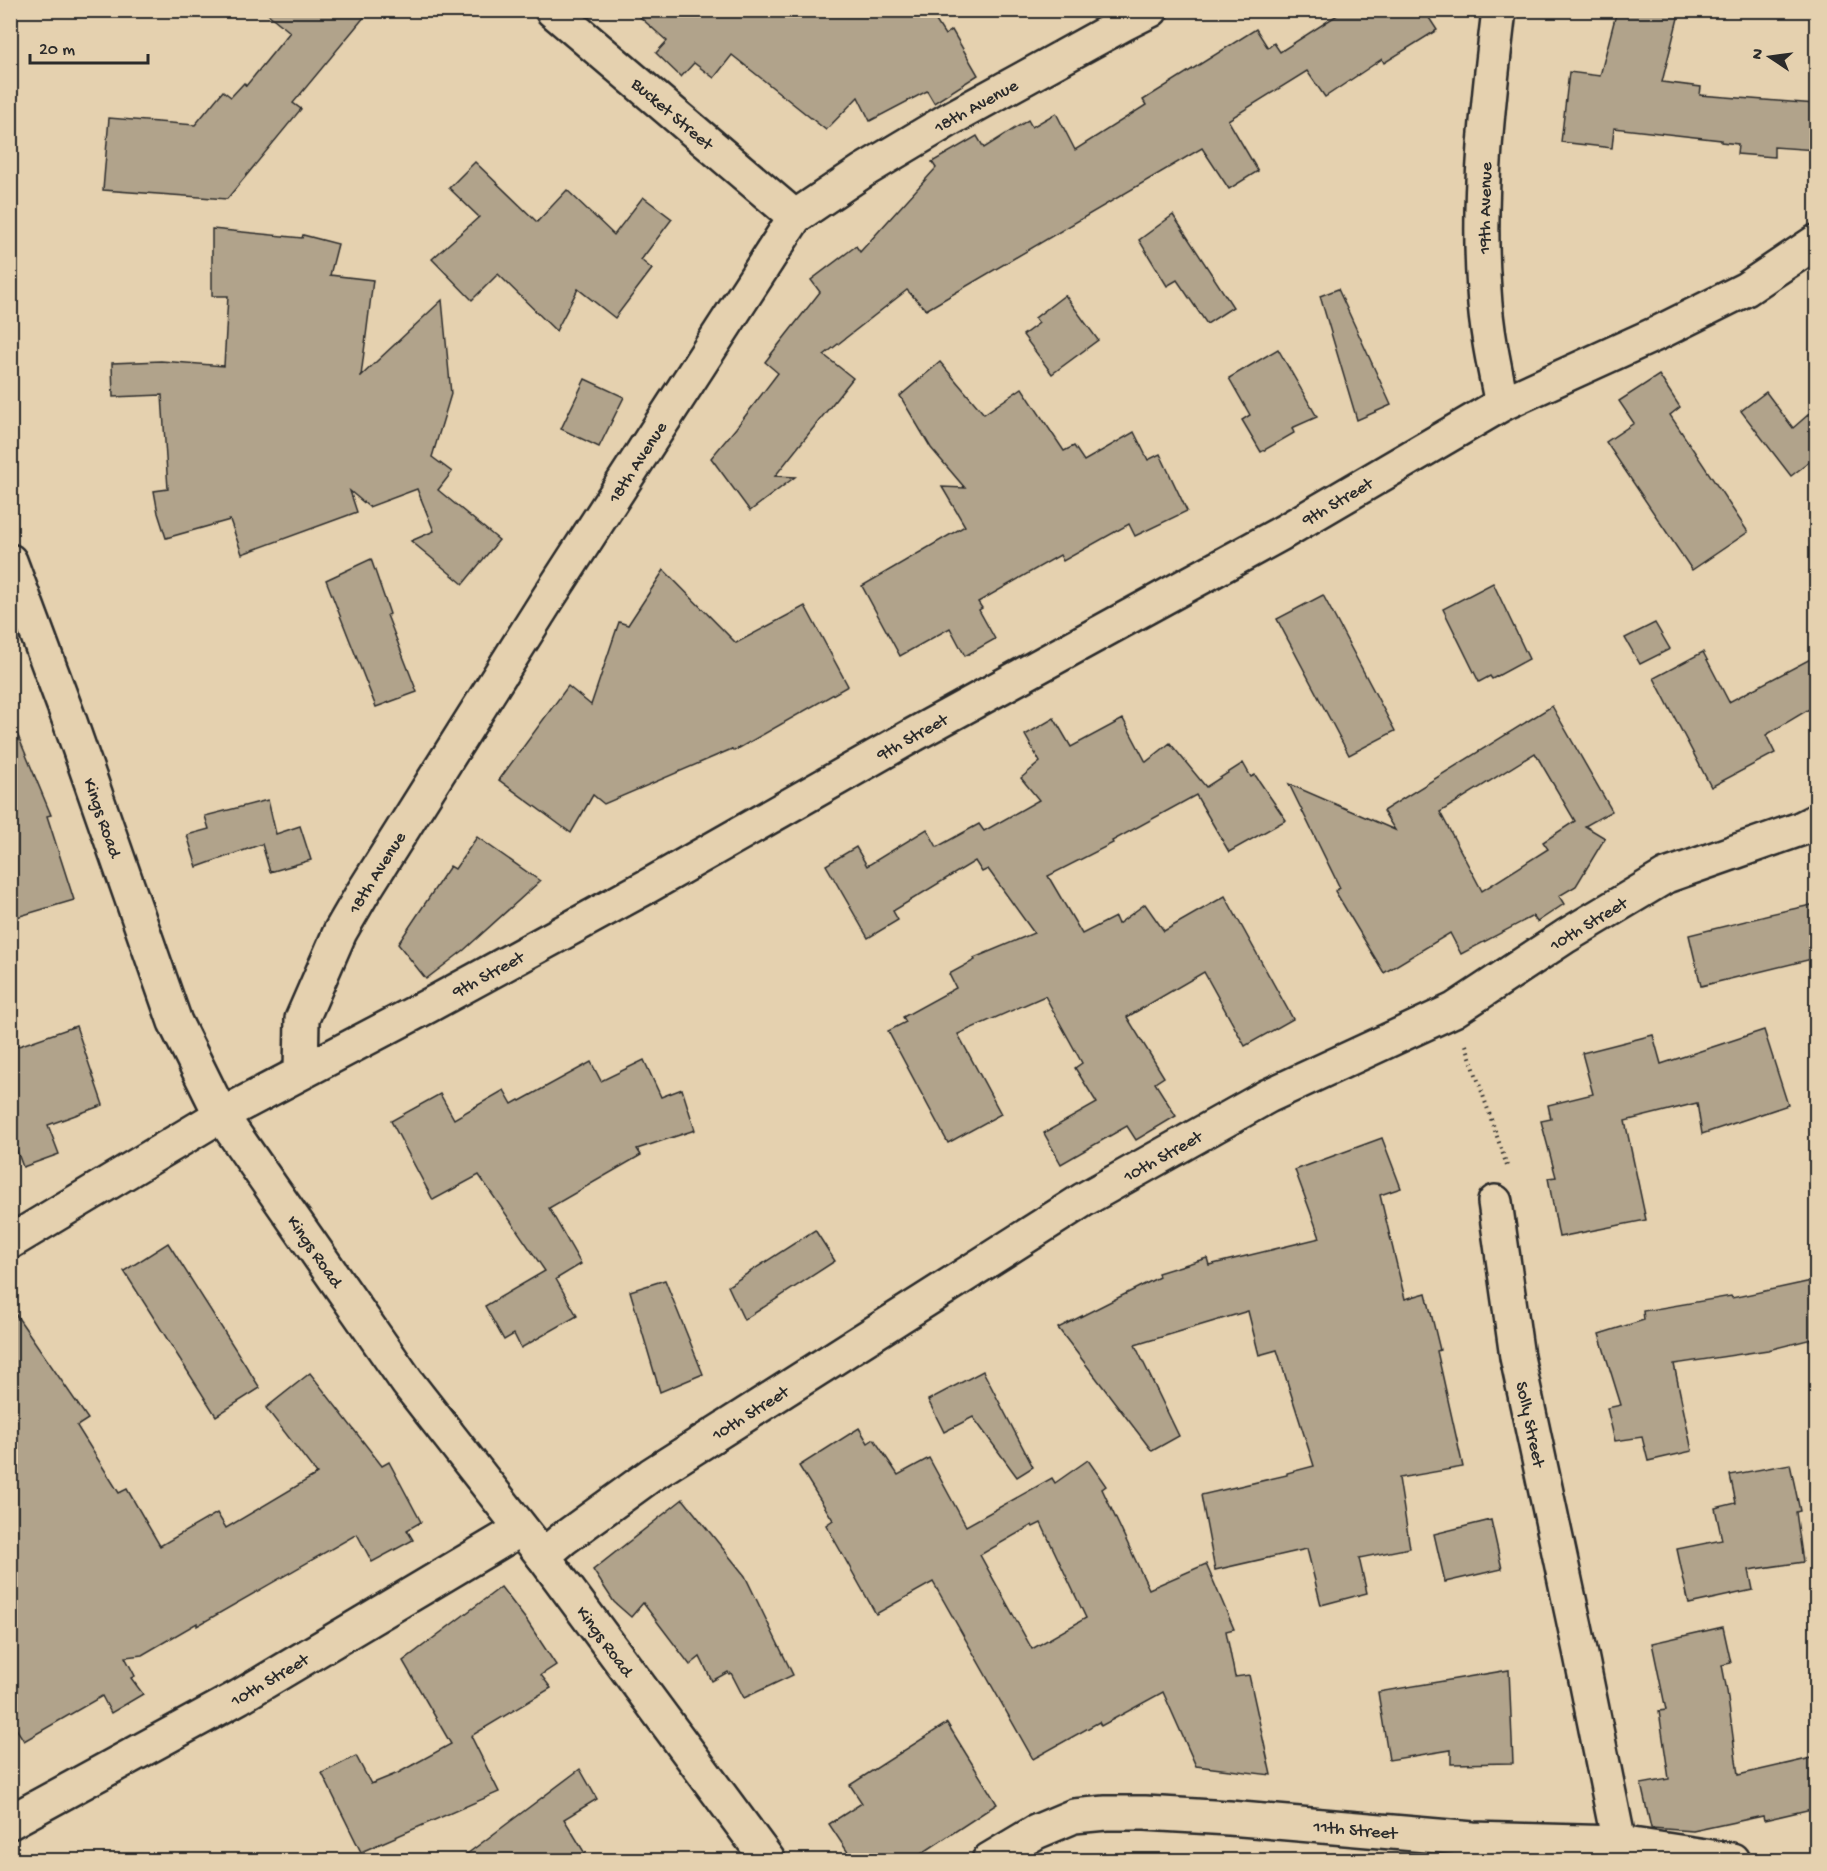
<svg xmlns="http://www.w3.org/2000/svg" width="1827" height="1871" font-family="'Gochi Hand',sans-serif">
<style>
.building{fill:#b1a38b;stroke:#2b2b2b;stroke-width:1.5;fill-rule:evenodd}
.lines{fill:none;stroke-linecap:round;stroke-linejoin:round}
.minor-casing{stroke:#2b2b2b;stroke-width:38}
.path{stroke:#2b2b2b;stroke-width:4;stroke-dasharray:1.5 4.5;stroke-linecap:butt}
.minor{stroke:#e5d1af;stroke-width:33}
.labels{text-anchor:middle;stroke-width:4.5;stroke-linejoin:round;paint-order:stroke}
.street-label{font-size:18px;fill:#2b2b2b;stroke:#e5d1af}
</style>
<rect width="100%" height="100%" fill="#e5d1af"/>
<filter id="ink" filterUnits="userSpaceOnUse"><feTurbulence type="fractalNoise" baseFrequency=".0167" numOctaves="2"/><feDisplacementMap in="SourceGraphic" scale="12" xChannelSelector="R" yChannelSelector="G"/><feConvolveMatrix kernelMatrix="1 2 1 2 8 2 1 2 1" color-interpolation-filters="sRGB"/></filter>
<g filter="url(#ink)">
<!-- building -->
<g class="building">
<polygon points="263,10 370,10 293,103 301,109 227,199 103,190 109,118 195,125 223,91 231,97 244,83 246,86 290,32"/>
<polygon points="632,10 929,10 945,35 952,30 978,75 934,103 927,91 870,121 858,97 826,130 732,55 714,78 694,63 681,77 656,53 667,41"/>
<polygon points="1345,10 1424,10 1437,30 1384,63 1382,59 1325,97 1307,71 1228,120 1258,171 1229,189 1202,148 926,310 907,290 824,355 853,378 775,476 795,477 750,511 711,458 736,428 778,373 765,362 820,292 811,280 856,246 860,252 936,168 932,162 977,136 984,148 1028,120 1032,127 1056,113 1075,150 1146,105 1143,100 1256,29 1268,48 1274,43 1280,52"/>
<polygon points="1617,10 1680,10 1662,82 1701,87 1700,95 1816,104 1816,150 1774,147 1774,157 1737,154 1738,144 1721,142 1721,140 1614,128 1612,148 1561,142 1569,72 1600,76"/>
<polygon points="475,162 537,222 567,190 614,235 643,197 672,219 641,260 652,269 615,318 578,289 556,331 498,274 472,300 432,259 479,217 449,188"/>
<polygon points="1173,215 1233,307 1207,324 1177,280 1167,286 1139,240"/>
<polygon points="212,229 302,238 303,235 338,244 330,275 373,280 361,376 442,300 451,394 432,457 452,472 438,490 499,540 463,584 411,541 434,531 417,489 369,507 350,491 357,512 242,554 230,520 166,538 158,513 154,491 168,489 162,395 113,397 112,363 161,361 224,366 228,296 212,296"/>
<polygon points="1338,289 1391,405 1357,420 1320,296"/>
<polygon points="1065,295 1098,340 1052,374 1023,335 1039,323 1035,318"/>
<polygon points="1278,349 1317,417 1292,428 1294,433 1261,452 1242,420 1250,415 1229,378"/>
<polygon points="940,362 984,414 1022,388 1064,451 1074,446 1084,461 1134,432 1148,460 1160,454 1187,511 1135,536 1129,524 1063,561 1060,555 978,602 982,608 979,610 995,639 965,656 950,628 900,656 862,586 965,526 942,487 965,488 931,448 900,396"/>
<polygon points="1659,375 1680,407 1670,415 1748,532 1692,570 1606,442 1634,423 1619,401"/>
<polygon points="585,379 624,397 599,447 561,429"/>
<polygon points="1766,392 1793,428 1816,408 1816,457 1791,476 1741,411"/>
<polygon points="371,559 390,614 387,615 417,692 376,707 326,580"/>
<polygon points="664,570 736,643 805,606 848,686 734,751 732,749 604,804 593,795 571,833 499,780 568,686 591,705 619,622 628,625"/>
<polygon points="1493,583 1529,659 1492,679 1490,676 1479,682 1443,609"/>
<polygon points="1323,595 1395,731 1349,755 1277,619"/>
<polygon points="1655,623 1670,649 1640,664 1625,638"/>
<polygon points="1703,652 1729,702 1816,656 1816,705 1766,735 1775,753 1711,787 1654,678"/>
<path d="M1552 706 1612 811 1585 826 1605 838 1576 886 1559 896 1564 904 1537 922 1533 916 1461 954 1450 933 1384 973 1335 891 1340 888 1289 784 1395 830 1383 811ZM1535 753 1575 821 1543 842 1548 849 1482 891 1440 812Z"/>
<polygon points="1054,718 1071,747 1123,719 1146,762 1170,743 1206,787 1243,763 1251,777 1255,775 1286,820 1229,852 1196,795 1112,841 1113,843 1048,876 1082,934 1115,917 1118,924 1145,904 1164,931 1225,896 1293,1019 1245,1046 1204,972 1127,1017 1164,1077 1155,1083 1176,1116 1136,1140 1127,1126 1061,1164 1044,1133 1097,1103 1075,1068 1082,1063 1045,996 958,1034 1001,1114 948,1143 888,1031 906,1022 903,1017 956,988 949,974 975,960 974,958 1034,933 988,869 982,872 975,861 893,911 898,920 868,938 826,865 856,847 867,866 927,829 937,847 979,824 984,831 1039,800 1021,778 1040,762 1025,735"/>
<polygon points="11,719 51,815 47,816 74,900 10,919"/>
<polygon points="268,800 276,834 300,826 311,860 270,872 262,844 197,867 187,835 209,829 205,816"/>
<polygon points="477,837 540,881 464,950 426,979 398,944 450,866 455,869"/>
<polygon points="1816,904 1816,958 1701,986 1689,935 1770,915 1770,914"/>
<polygon points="76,1026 103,1105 48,1125 59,1154 23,1167 10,1132 10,1049"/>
<polygon points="1764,1030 1788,1105 1702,1134 1697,1103 1625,1121 1646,1220 1559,1237 1548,1178 1556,1177 1541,1121 1551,1119 1548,1105 1593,1094 1582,1053 1653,1035 1661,1064"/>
<polygon points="644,1060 661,1097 682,1089 695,1130 637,1149 641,1155 549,1208 581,1264 556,1279 577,1316 521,1348 514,1334 504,1340 485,1306 545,1271 479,1175 433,1200 391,1121 440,1094 454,1119 504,1090 512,1104 519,1100 520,1101 591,1062 601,1081"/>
<polygon points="1382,1138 1401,1188 1380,1195 1405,1299 1426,1293 1440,1350 1437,1351 1463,1467 1399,1478 1410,1548 1359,1558 1367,1593 1321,1605 1307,1549 1215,1570 1201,1495 1287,1475 1287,1473 1314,1466 1277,1350 1259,1355 1248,1311 1135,1345 1179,1436 1152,1451 1058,1328 1159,1277 1158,1273 1207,1258 1209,1265 1320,1238 1295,1170"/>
<polygon points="815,1230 835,1261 744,1320 728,1286"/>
<polygon points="168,1243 260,1388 216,1416 124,1271"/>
<polygon points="665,1280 703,1374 660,1392 630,1291"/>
<polygon points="1816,1280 1816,1338 1768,1350 1674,1364 1692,1451 1648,1461 1642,1437 1615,1441 1607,1408 1621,1405 1599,1334 1644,1320 1643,1311 1731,1296 1732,1298"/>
<polygon points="10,1306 88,1419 77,1426 119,1493 127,1489 160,1546 217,1513 226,1528 317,1474 266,1408 310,1373 382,1466 389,1462 421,1522 407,1530 413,1540 372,1562 357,1534 197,1626 197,1623 142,1655 125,1657 135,1676 131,1678 143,1694 111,1713 102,1696 24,1741 10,1719"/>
<polygon points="983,1371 1033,1467 1017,1477 973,1417 944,1432 928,1400"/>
<path d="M859 1428 868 1443 874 1439 898 1475 929 1458 966 1526 1052 1478 1055 1483 1088 1460 1106 1486 1102 1489 1149 1589 1206 1564 1234 1629 1226 1631 1235 1677 1249 1675 1271 1775 1196 1766 1163 1692 1101 1726 1099 1722 1033 1759 933 1582 876 1614 826 1525 833 1520 799 1466ZM1041 1523 1086 1618 1032 1649 980 1555 1032 1525 1033 1527Z"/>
<polygon points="1790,1464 1800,1511 1796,1512 1803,1562 1749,1570 1753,1590 1689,1604 1677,1549 1722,1540 1715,1508 1736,1503 1730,1475"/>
<polygon points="683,1499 745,1576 793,1675 744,1698 731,1673 729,1674 728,1672 712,1681 700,1657 690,1665 643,1603 631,1617 614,1602 593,1570"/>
<polygon points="1491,1520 1502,1569 1445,1582 1434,1534"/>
<polygon points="501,1587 527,1621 556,1665 541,1675 551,1688 471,1736 499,1792 361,1852 322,1773 356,1756 371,1784 398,1773 451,1744 403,1661"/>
<polygon points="1723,1627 1731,1663 1722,1665 1727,1691 1738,1775 1816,1757 1816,1808 1764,1820 1763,1816 1693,1831 1651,1828 1641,1784 1669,1779 1659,1711 1666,1710 1652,1643"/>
<polygon points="1509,1670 1513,1763 1451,1764 1451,1750 1389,1760 1378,1692"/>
<polygon points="947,1723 997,1804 912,1860 853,1860 829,1824 862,1803 850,1785"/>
<polygon points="580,1769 597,1799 564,1819 589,1860 459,1860"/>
</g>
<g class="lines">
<defs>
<g id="minor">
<path id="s1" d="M552 10 795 217"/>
<path d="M1499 10C1488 103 1477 197 1484 290 1486 329 1494 366 1502 404"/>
<path id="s2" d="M10 561 69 719 175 1022 221 1115 407 1382 543 1556 768 1860"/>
<path id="s3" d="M301 1072 302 1019 340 932 362 894 547 600 795 217 863 171 950 119 1123 24 1151 10"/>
<path id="s4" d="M1495 1202 1517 1357 1581 1655 1619 1843"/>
<path id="s5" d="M10 1242 221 1115 428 1006 648 886 915 734 1280 534 1502 404 1658 333 1746 289 1816 242"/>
<path id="s6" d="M543 1556 563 1539 651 1475 1083 1200 1268 1096 1454 1010 1566 936 1666 876 1800 829 1816 821"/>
<path id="s7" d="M10 1822 239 1697 521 1529"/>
<path id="s8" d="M989 1860 1036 1832 1074 1816 1106 1813H1145L1229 1818 1473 1839 1619 1843 1732 1860"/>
</g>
</defs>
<!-- minor casing -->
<use href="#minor" class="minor-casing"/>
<!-- path -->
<polyline class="path" points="1466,1045 1507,1166"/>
<!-- minor -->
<use href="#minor" class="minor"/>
</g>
</g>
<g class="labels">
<!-- street labels -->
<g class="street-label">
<text dy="6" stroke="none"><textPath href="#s3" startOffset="1208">18th Avenue</textPath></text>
<text dy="6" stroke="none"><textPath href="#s1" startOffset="159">Bucket Street</textPath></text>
<text transform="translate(1484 208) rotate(-89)" y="6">19th Avenue</text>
<text dy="6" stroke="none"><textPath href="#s3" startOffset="704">18th Avenue</textPath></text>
<text dy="6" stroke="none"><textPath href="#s5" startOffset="1520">9th Street</textPath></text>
<text dy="6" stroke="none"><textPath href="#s5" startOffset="1034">9th Street</textPath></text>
<text dy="6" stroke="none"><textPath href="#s2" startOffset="273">Kings Road</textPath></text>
<text dy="6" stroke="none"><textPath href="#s3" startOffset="218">18th Avenue</textPath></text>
<text dy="6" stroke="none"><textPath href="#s6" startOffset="1224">10th Street</textPath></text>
<text dy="6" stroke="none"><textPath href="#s5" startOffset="548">9th Street</textPath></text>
<text dy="6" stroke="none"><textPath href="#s6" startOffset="738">10th Street</textPath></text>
<text dy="6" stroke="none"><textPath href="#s2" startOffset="759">Kings Road</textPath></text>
<text dy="6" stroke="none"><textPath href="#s6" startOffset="252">10th Street</textPath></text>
<text dy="6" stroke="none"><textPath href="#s4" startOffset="225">Solly Street</textPath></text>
<text dy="6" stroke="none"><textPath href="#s2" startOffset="1245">Kings Road</textPath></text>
<text dy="6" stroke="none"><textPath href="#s7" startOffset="296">10th Street</textPath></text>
<text dy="6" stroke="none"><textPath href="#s8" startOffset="378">11th Street</textPath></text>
</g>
</g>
<!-- margin -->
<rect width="1827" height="1871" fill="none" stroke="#e5d1af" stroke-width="36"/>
<rect x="18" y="18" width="1791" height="1835" fill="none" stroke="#2b2b2b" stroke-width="2" filter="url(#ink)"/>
<!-- north arrow -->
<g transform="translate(1770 57) rotate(283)" stroke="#e5d1af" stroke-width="4.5" paint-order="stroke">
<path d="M0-4.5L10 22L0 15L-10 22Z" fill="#2b2b2b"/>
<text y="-9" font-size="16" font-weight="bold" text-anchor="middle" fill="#2b2b2b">N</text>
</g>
<!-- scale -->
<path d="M30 54v9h118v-9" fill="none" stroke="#2b2b2b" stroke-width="3"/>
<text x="39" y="54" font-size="18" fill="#2b2b2b" stroke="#e5d1af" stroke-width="4.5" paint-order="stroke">20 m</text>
</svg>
